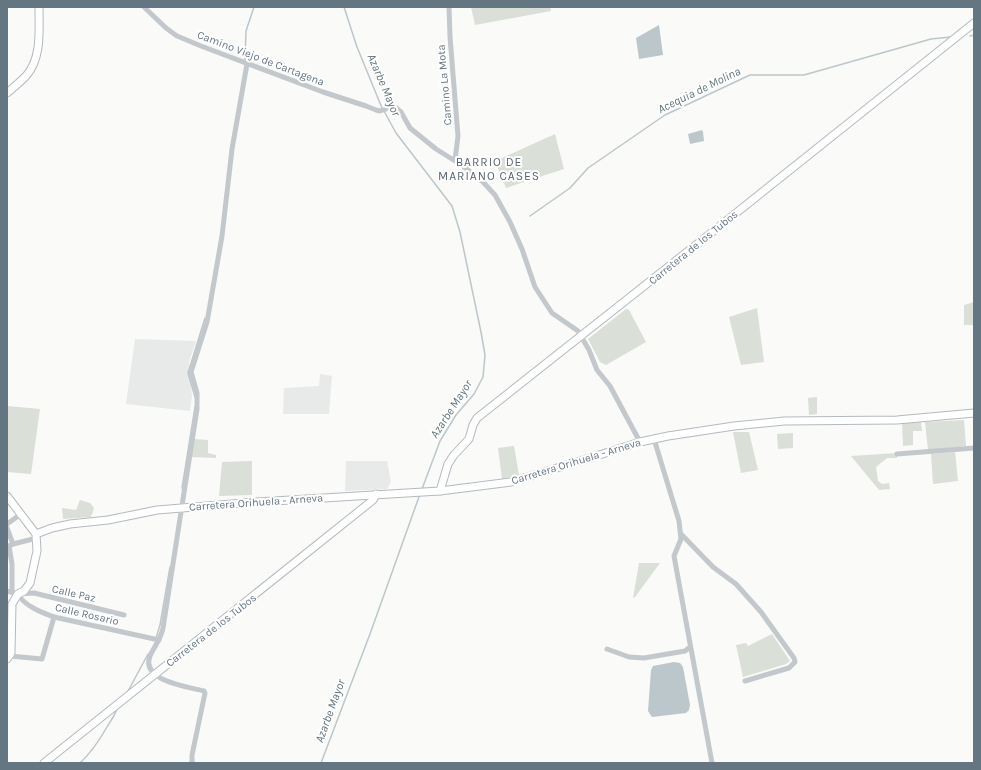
<svg xmlns="http://www.w3.org/2000/svg" width="981" height="770" font-family="Karla,sans-serif">
<style>
.built{fill:#e8e9e9}
.green{fill:#dadfd7}
.water{fill:#bbc7cb}
.lines{fill:none;stroke-linecap:round;stroke-linejoin:round}
.stream{stroke:#bbc7cb;stroke-width:1.5}
.secondary-casing{stroke:#b3babf;stroke-width:9}
.street{stroke:#c3c8cc;stroke-width:5}
.secondary{stroke:#fff;stroke-width:7}
.labels{text-anchor:middle;stroke-width:4;stroke-linejoin:round;paint-order:stroke}
.street-label{font-size:11px;fill:#657683;stroke:#fff}
.water-label{font-size:12px;font-style:italic;fill:#60757c;stroke:#fff}
.neighbourhood-label{font-size:12px;letter-spacing:1px;fill:#57646e;stroke:#fff}
</style>
<rect width="100%" height="100%" fill="#fafaf8"/>
<!-- built -->
<g class="built">
<polygon points="135,339 196,341 189,362 192,396 190,411 126,404"/>
<polygon points="320,374 332,376 329,414 283,414 284,388 319,386"/>
<polygon points="346,461 387,461 391,482 387,489 345,491"/>
</g>
<!-- green -->
<g class="green">
<polygon points="471,7 550,7 551,11 475,25"/>
<polygon points="555,134 564,169 506,188 495,161"/>
<polygon points="974,302 974,325 964,325 964,305"/>
<polygon points="757,308 764,362 741,365 729,317"/>
<polygon points="626,309 629,310 646,342 606,365 600,362 588,339"/>
<polygon points="817,397 817,414 809,415 808,398"/>
<polygon points="7,406 40,409 31,474 7,472"/>
<polygon points="964,420 966,446 928,450 925,422"/>
<polygon points="921,422 922,431 913,431 913,445 903,446 902,423"/>
<polygon points="733,432 749,432 758,470 741,473"/>
<polygon points="793,433 793,448 778,449 777,434"/>
<polygon points="194,439 208,440 208,453 216,455 216,458 191,457"/>
<polygon points="514,446 519,475 502,479 498,448"/>
<polygon points="955,452 958,481 933,484 931,454"/>
<polygon points="897,453 897,458 887,458 876,467 878,481 882,484 889,483 890,489 879,490 851,456"/>
<polygon points="252,461 252,495 219,496 222,462"/>
<polygon points="80,500 90,503 94,508 91,517 63,519 62,508 76,510"/>
<polygon points="639,563 660,563 635,597 633,598"/>
<polygon points="772,634 790,661 786,664 743,677 736,645 746,643 748,646"/>
</g>
<!-- water -->
<g class="water">
<polygon points="659,25 663,55 639,59 636,38"/>
<polygon points="702,130 703,132 704,141 690,144 688,134"/>
<polygon points="674,662 680,663 683,667 690,705 689,710 686,713 652,717 648,711 651,670 653,666"/>
</g>
<g class="lines">
<!-- stream -->
<g class="stream">
<polyline points="344,7 357,47 382,108"/>
<polyline points="970,36 974,35"/>
<polyline points="245,61 246,31 254,7"/>
<polyline points="384,111 396,133 452,206 460,232 481,332 485,355 483,377 474,394 456,415 440,441 422,489"/>
<polyline points="530,216 570,188 588,168 665,115 750,75 804,75 931,39 951,37"/>
<polyline points="195,397 188,373 205,318"/>
<polyline points="182,488 195,407"/>
<polyline points="156,638 160,625 170,567"/>
<polyline points="127,693 148,654"/>
<path d="M80 763C92 752 99 741 107 727 111 720 115 716 117 708"/>
<polyline points="321,763 370,634 420,494"/>
</g>
<defs>
<g id="secondary">
<path d="M7 93C13 88 20 82 26 76 42 58 39 30 39 7"/>
<polyline points="440,491 448,464 454,455 469,439 473,425 477,418 701,241 974,23"/>
<polyline points="7,496 36,534 37,551 30,583 24,591 18,594 12,604 11,653 7,659"/>
<polyline points="36,534 52,528 70,524 108,520 157,510 257,502 440,491 511,482 593,457 640,442 668,436 734,426 784,421 897,420 974,413"/>
<polyline points="44,763 373,500 376,494"/>
</g>
</defs>
<!-- secondary casing -->
<use href="#secondary" class="secondary-casing"/>
<!-- street -->
<g class="street">
<polyline points="144,7 166,28 177,36 201,46 323,92 366,106 376,110 380,111 392,107 395,107 401,112 410,128 436,149 463,166 483,182 495,195 510,222 522,249 535,287 552,313 578,331 589,350 597,370 610,386 640,442"/>
<polyline points="449,7 450,37 458,136 455,160"/>
<polyline points="654,439 679,521 681,539 674,556 712,763"/>
<polyline points="897,454 974,448"/>
<polyline points="7,524 21,514"/>
<polyline points="7,528 13,544"/>
<polyline points="681,534 713,567 736,584 761,612 794,658 795,662 789,668 745,681"/>
<polyline points="9,546 12,564 12,592"/>
<polyline points="7,547 13,544 37,538"/>
<polyline points="7,591 18,594 34,593 124,615"/>
<path d="M18 594C24 606 43 613 54 617L159 640"/>
<polyline points="607,649 629,657 644,658 685,651 690,647"/>
<polyline points="10,656 42,659 54,617"/>
<path d="M192 763V755L205 693 204 691C189 687 140 681 150 656 154 647 161 639 163 628L197 409V393L191 372 207 322 222 236 232 149 247 64"/>
</g>
<!-- secondary -->
<use href="#secondary" class="secondary"/>
</g>
<g class="labels">
<!-- street labels -->
<g class="street-label">
<text transform="translate(261 58) rotate(21)" y="4">Camino Viejo de Cartagena</text>
<text transform="translate(444 85) rotate(-95)" y="4">Camino La Mota</text>
<text transform="translate(693 247) rotate(-39)" y="4">Carretera de los Tubos</text>
<text transform="translate(576 461) rotate(-17)" y="4">Carretera Orihuela - Arneva</text>
<text transform="translate(256 502) rotate(-4)" y="4">Carretera Orihuela - Arneva</text>
<text transform="translate(74 593) rotate(13)" y="4">Calle Paz</text>
<text transform="translate(87 614) rotate(13)" y="4">Calle Rosario</text>
<text transform="translate(211 630) rotate(-38)" y="4">Carretera de los Tubos</text>
</g>
<!-- water labels -->
<g class="water-label">
<text transform="translate(384 85) rotate(67)" y="4">Azarbe Mayor</text>
<text transform="translate(699 90) rotate(-26)" y="4">Acequia de Molina</text>
<text transform="translate(451 409) rotate(-57)" y="4">Azarbe Mayor</text>
<text transform="translate(330 711) rotate(-70)" y="4">Azarbe Mayor</text>
</g>
<!-- neighbourhood labels -->
<g class="neighbourhood-label">
<text x="489" y="166">BARRIO DE<tspan x="489" dy="14">MARIANO CASES</tspan></text>
</g>
</g>
<!-- border -->
<rect width="981" height="770" fill="none" stroke="#657683" stroke-width="16"/>
</svg>
